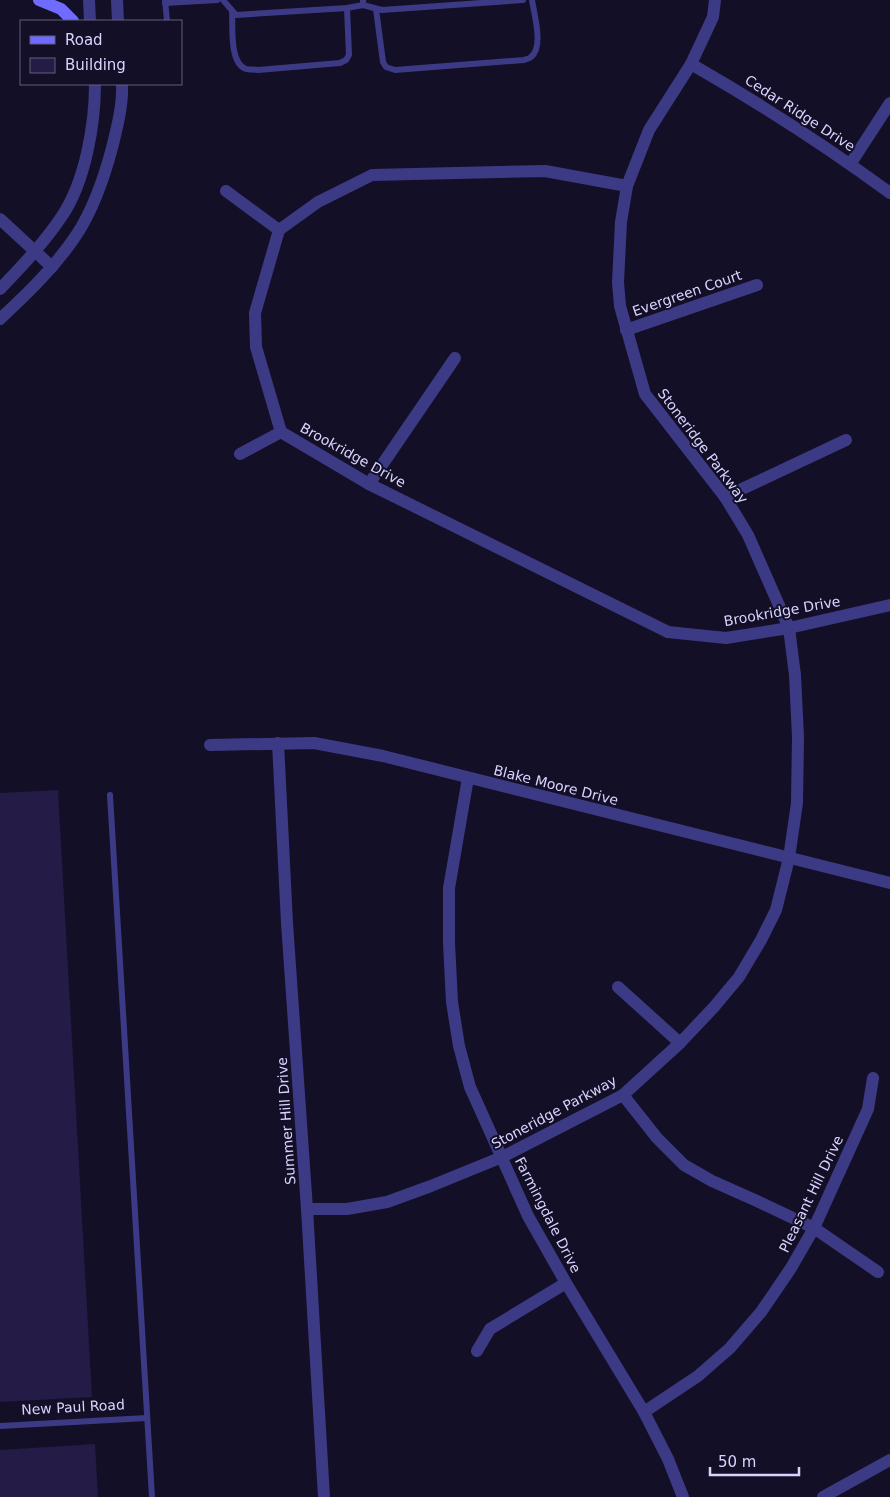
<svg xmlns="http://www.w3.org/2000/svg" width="890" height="1497" font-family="'DejaVu Sans',sans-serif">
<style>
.building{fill:#241b47}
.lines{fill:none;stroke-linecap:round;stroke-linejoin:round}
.lane{stroke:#3d3a85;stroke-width:6}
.street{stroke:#3d3a85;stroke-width:12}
.secondary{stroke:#6f6bff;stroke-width:12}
.labels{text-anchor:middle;stroke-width:4;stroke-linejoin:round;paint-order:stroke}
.street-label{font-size:14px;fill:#d9d4ff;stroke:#130f26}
</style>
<rect width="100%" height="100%" fill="#130f26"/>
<!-- building -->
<g class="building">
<polygon points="58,790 92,1397 0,1402 0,793"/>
<polygon points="95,1444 98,1497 0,1497 0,1450"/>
</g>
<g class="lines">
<!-- lane -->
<g class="lane">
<polyline points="165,0 167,21"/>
<polyline points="223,0 236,15 347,8 363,5 363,0"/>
<polyline points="165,3 217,0"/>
<polyline points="363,5 382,10 523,0"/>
<path d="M376 9 383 62 386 67 395 70 524 60C526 59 529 59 531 57 544 47 534 14 532 0"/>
<path d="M232 11C233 26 229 63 246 69 249 70 254 69 258 70L340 63 346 60 349 55 347 8"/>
<polyline points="110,795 152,1497"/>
<polyline points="0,1426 147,1418"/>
</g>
<!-- street -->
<g class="street">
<polyline points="89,0 90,21"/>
<polyline points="117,0 118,21"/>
<path d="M691 64C759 103 826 146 890 193"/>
<polyline points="851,163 890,103"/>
<polyline points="627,186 545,171 372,175 318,202 279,230 255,313 256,347 281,432 369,484 668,632 726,638 789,628 890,605"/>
<polyline points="226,191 279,230"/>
<polyline points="0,219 52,267"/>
<path d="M0 289C22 266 44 243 62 216 85 182 95 125 95 84"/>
<path d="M0 319C28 293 56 266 77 234 94 208 104 178 112 148 117 128 123 105 122 84"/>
<polyline points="626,330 757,285"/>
<polyline points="240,454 281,432"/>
<polyline points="369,484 455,358"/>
<polyline points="725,497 846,440"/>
<polyline points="278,743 287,923 307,1209 324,1497"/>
<polyline points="210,745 314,743 383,756 890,883"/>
<polyline points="468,778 449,888 449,943 452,1002 459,1046 470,1087 528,1216 566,1283 644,1412 668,1459 683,1497"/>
<polyline points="618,987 680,1043"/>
<polyline points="623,1095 657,1138 684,1165 712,1181 757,1201 814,1228 878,1272"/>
<polyline points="307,1209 347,1209 387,1202 431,1186 502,1157 623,1095 680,1043 714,1007 739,977 761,940 776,910 789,858 797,803 798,737 795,675 789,628 748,535 725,497 645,394 620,306 618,282 621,222 627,186 649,130 691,64 713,17 715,0"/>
<polyline points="477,1351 490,1329 566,1283"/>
<polyline points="644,1412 698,1376 730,1348 761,1312 791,1268 814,1228 868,1109 873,1078"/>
<polyline points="823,1497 890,1460"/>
</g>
<!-- secondary -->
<polyline class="secondary" points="39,0 61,9 73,21"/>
</g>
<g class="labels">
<!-- street labels -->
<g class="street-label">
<text transform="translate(800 113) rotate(33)" y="5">Cedar Ridge Drive</text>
<text transform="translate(687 293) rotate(-19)" y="5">Evergreen Court</text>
<text transform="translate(703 446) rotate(53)" y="5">Stoneridge Parkway</text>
<text transform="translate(353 455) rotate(29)" y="5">Brookridge Drive</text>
<text transform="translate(782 611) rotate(-10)" y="5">Brookridge Drive</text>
<text transform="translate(556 785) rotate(14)" y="5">Blake Moore Drive</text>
<text transform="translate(554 1112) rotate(-28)" y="5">Stoneridge Parkway</text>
<text transform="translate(286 1121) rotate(-94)" y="5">Summer Hill Drive</text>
<text transform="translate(811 1194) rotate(-64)" y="5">Pleasant Hill Drive</text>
<text transform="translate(548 1215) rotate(63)" y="5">Farmingdale Drive</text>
<text transform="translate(73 1407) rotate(-3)" y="5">New Paul Road</text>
</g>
</g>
<!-- legend -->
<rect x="20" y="20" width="162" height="65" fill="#130f26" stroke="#625e7d"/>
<rect x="30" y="36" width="25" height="8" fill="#6f6bff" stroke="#625e7d"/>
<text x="65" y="45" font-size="15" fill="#d9d4ff">Road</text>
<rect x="30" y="58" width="25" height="15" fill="#241b47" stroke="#625e7d"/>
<text x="65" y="70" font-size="15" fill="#d9d4ff">Building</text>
<!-- scale -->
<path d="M710 1467v8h89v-8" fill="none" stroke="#d9d4ff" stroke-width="2.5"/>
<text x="718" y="1467" font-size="15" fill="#d9d4ff" stroke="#130f26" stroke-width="4" paint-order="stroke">50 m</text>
</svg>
